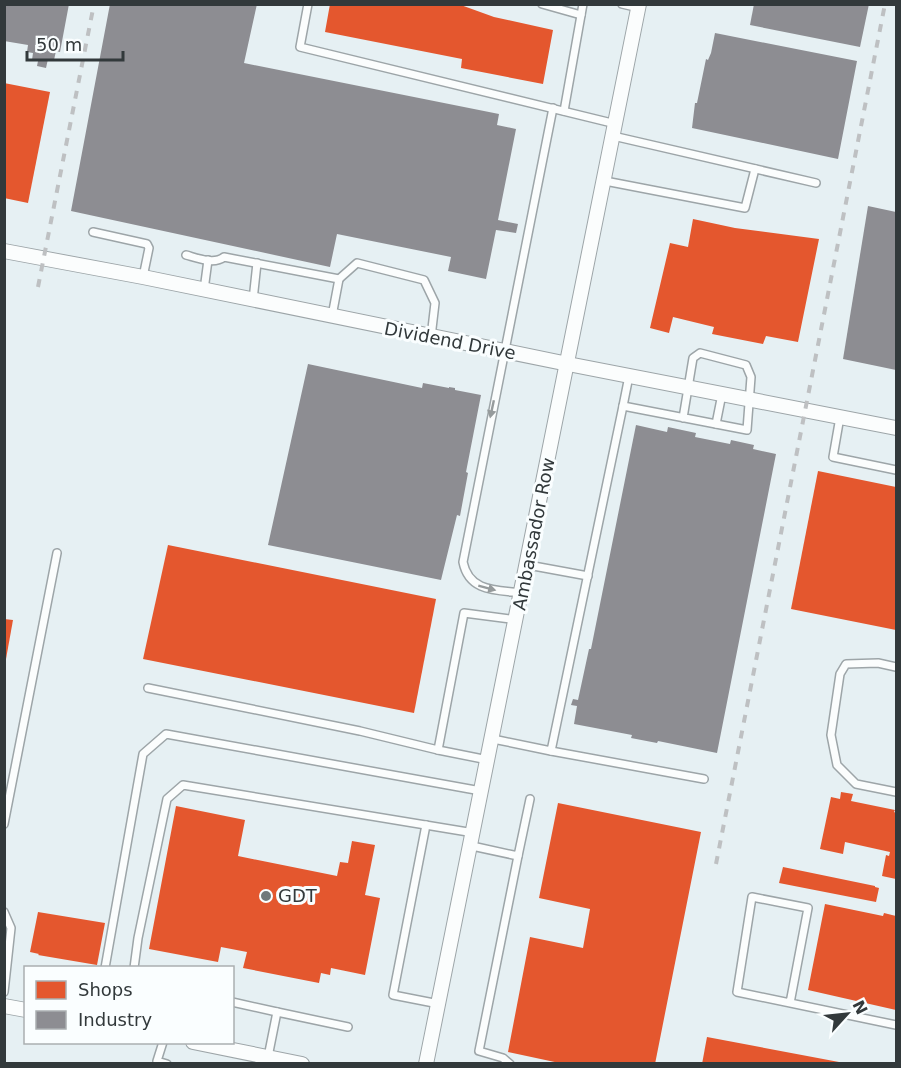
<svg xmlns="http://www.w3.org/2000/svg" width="901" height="1068" font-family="'DejaVu Sans',sans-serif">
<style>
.shops{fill:#e4572e}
.industry{fill:#8d8d92}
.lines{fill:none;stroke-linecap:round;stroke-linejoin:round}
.service-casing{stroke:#9da5a8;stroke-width:10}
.minor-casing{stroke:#9da5a8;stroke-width:16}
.service{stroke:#fbfdfd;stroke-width:7}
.minor{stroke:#fbfdfd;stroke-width:14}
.rail{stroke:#bec0c2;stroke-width:4;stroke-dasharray:8 8;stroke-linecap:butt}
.oneway{fill:#969b9c}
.poi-dot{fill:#71797b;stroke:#fafeff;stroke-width:2}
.labels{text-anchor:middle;stroke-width:6;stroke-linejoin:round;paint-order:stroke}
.street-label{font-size:18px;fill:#32393b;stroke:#fafeff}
.poi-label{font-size:18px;fill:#32393b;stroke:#fafeff;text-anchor:start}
</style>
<rect width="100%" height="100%" fill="#e6f0f3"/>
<!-- shops -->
<g class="shops">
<polygon points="330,4 458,4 494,17 553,30 543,84 461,68 462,59 325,32"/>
<polygon points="4,83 50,92 28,203 4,198"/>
<polygon points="693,219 735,228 819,239 798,342 766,336 763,344 712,334 714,327 673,317 669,333 650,328 670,243 688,247"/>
<polygon points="818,471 896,487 896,630 791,609"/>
<polygon points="168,545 436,599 414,713 143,659"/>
<polygon points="4,619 13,620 6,659 4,659"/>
<polygon points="841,792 853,794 851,801 895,810 894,812 896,813 896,879 882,876 886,855 889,856 890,852 845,842 843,854 820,849 831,797 840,799"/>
<polygon points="558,803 701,832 655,1064 564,1064 508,1052 530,937 583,948 590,909 539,898"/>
<polygon points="176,806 245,820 238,856 337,876 340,862 348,863 352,841 375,845 365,895 380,898 365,975 331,968 330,975 321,973 319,983 243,968 247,952 221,947 218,962 149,949"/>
<polygon points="783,867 875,886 875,887 879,888 876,902 779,883"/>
<polygon points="825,904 883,916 884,913 896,916 896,1010 808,990"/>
<polygon points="38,912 105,923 97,965 38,955 39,954 30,952"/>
<polygon points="707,1037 839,1062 839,1064 702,1064"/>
</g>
<!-- industry -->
<g class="industry">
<polygon points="4,4 69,4 60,52 56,51 54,60 48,59 46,68 37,66 38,61 32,60 33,53 27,52 28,45 4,41"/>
<polygon points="110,4 257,4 244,63 499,114 497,125 516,129 498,220 518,224 516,233 496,230 486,279 448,271 451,257 337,234 330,267 71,211"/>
<polygon points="754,4 869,4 860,47 750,25"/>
<polygon points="715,33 857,61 838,159 692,128 695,103 697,103 706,59 708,60 711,53"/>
<polygon points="868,206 896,212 896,370 843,359"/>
<polygon points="308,364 422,388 423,383 449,388 449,387 455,388 455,390 481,395 466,472 468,473 460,516 457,515 441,580 268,545"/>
<polygon points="636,425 667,432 668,427 696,433 695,437 730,444 731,440 754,445 753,449 776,454 717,753 658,741 657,743 631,738 632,735 574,724 577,706 571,705 573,699 578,700 589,649 591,649"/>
</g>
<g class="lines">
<defs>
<g id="service">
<polyline points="308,4 300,47 616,124"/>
<polyline points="542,4 581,15"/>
<polyline points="622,4 639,8"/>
<polyline points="564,111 583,4"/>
<polyline points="613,136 816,183"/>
<polyline points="605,181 745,208 755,169"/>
<polyline points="93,232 147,244 149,248 143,277"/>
<path d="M186 255C197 258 214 265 224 257L339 279 357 263 424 280 435 303 431 337"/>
<polyline points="204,290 208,260"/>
<polyline points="253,300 257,263"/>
<polyline points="332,316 339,279"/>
<polyline points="623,406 629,376"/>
<polyline points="840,417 833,457 896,470"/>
<polyline points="716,424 722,394"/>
<polyline points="528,565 588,576"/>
<path d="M522 593C496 590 469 592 463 562L553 108"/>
<polyline points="896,667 878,663 846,664 840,674 831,735 837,765 856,784 896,792"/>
<polyline points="148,688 360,731 438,750 464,613 517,620"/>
<polyline points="493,739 551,751 623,406 747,430 751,377 746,365 700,353 693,358 683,418"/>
<polyline points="438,750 488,760"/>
<polyline points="551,751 704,779"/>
<polyline points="4,824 57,553"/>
<polyline points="426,825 393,995 439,1004"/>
<polyline points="472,846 518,856 530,799"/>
<polyline points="4,912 11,928 4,992"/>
<polyline points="105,968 143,754 166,734 481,791"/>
<polyline points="134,968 138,938 167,799 183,785 474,833"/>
<polyline points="232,1002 277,1012"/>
<polyline points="790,1003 808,908 752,897 737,992 896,1025"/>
<polyline points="163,1042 157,1061 167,1064"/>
<polyline points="268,1057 277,1012 348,1027"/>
<polyline points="510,1064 503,1058 479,1051 518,856"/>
</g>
<g id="minor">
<polyline points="4,251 143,277 568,364 896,428"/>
<polyline points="4,1006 26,1010"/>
<polyline points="193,1042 302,1064"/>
<polyline points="426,1064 639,4"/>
</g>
</defs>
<!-- service casing -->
<use href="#service" class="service-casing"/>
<!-- minor casing -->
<use href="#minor" class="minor-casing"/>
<!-- service -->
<use href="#service" class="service"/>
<!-- minor -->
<use href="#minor" class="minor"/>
<!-- rail -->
<g class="rail">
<polyline points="38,287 94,4"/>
<polyline points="716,864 885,4"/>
</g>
</g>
<!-- one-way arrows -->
<defs><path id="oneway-solid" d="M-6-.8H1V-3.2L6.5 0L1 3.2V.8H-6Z" transform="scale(1.5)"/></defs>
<g class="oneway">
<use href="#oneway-solid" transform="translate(492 409) rotate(102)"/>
<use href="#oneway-solid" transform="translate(487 588) rotate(15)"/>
</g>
<!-- markers -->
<circle class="poi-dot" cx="266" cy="896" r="6"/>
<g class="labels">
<!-- street labels -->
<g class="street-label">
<text transform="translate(450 341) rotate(11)" y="6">Dividend Drive</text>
<text transform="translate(534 534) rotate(-79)" y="6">Ambassador Row</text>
</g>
<!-- poi labels -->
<g class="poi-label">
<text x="278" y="902">GDT</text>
</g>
</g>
<!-- border -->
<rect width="901" height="1068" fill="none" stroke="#32393b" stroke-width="12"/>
<!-- legend -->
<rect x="24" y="966" width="210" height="78" fill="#fafeff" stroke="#aaafb1" stroke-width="1.5"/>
<rect x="36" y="981" width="30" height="18" fill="#e4572e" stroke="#aaafb1" stroke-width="1.5"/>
<text x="78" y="996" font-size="18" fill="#32393b">Shops</text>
<rect x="36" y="1011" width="30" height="18" fill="#8d8d92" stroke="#aaafb1" stroke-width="1.5"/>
<text x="78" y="1026" font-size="18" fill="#32393b">Industry</text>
<!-- north arrow -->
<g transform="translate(847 1014) rotate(63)" stroke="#fafeff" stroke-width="4.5" paint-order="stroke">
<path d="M0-4.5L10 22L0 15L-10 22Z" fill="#32393b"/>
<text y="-9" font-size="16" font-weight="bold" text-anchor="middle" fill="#32393b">N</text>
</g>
<!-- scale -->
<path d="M27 51v9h96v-9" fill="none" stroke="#32393b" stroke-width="3"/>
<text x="36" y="51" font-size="18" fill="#32393b" stroke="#fafeff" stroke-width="4.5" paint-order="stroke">50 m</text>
</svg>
